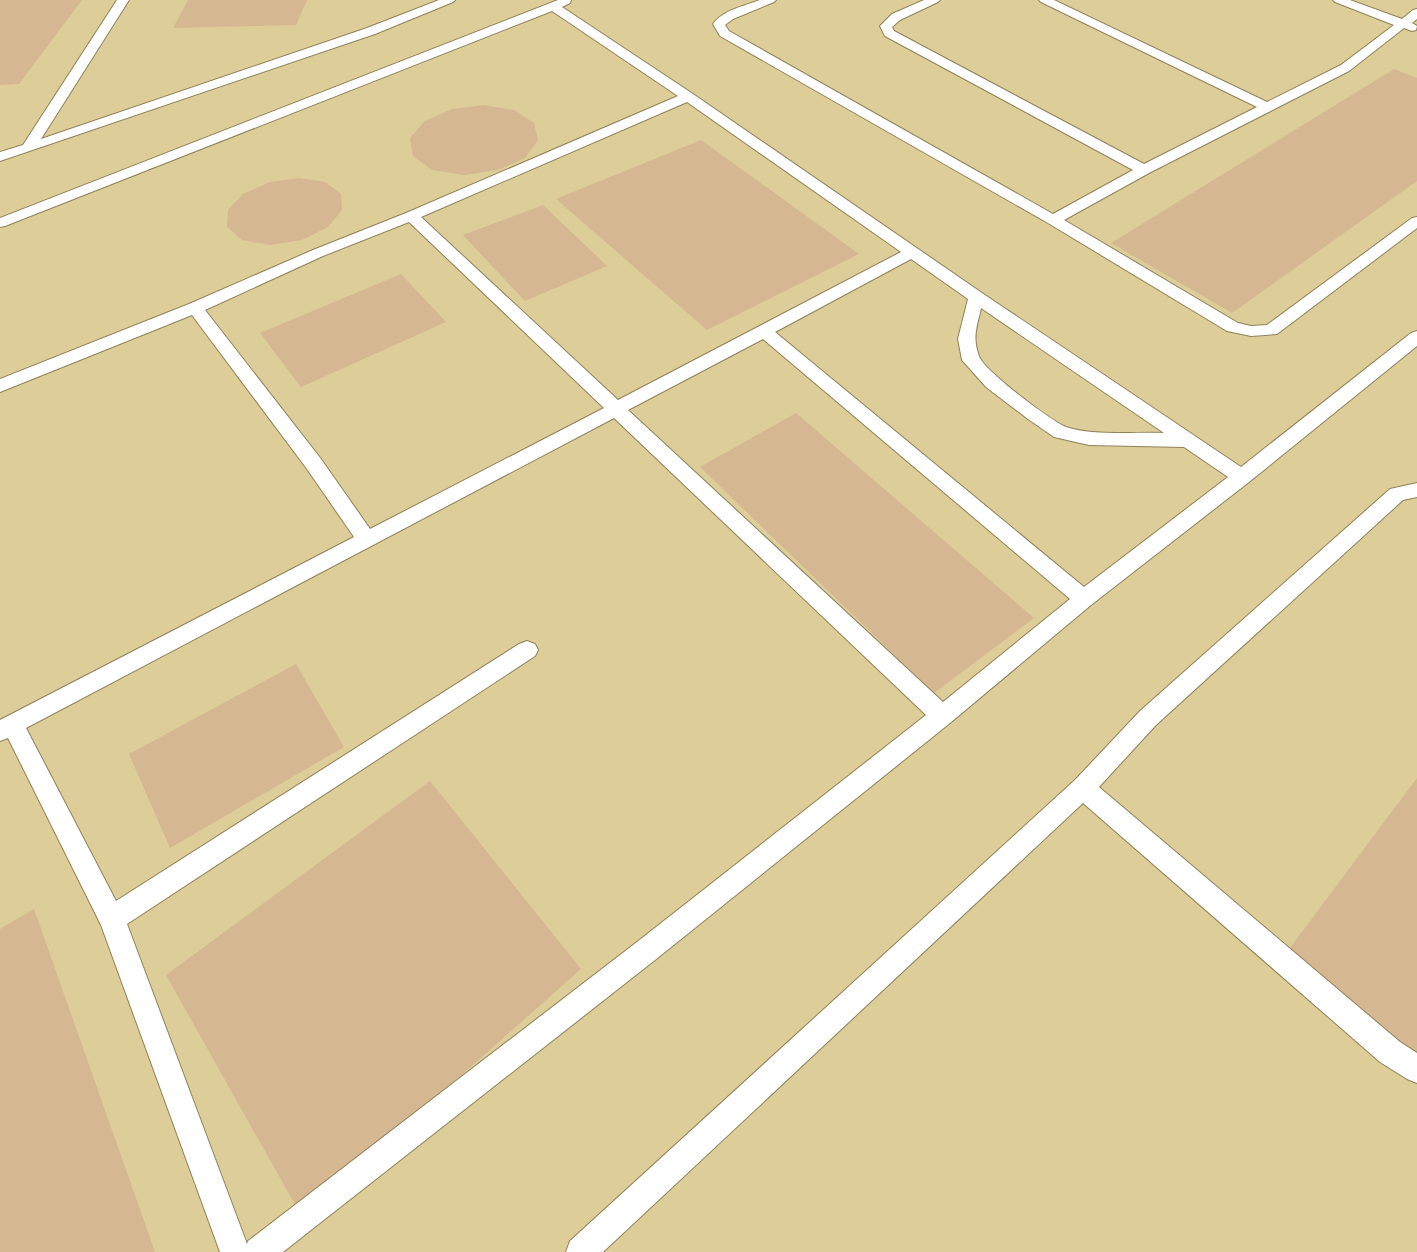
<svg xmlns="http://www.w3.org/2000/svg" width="1417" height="1252" font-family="'DM Sans',sans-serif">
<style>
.built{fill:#ddcd99}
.building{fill:#d5b792}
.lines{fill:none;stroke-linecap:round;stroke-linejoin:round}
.service-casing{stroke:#8f8158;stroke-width:2}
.service{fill:#fff;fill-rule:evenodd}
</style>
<rect width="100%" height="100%" fill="#e5d7aa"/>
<!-- built -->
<rect class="built" x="0" y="0" width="1417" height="1252"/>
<!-- building -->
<g class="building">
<polygon points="0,0 82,0 19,84 0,85"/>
<polygon points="188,0 307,0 296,25 173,28"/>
<polygon points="1394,69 1417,78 1417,181 1232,313 1111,243"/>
<polygon points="484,105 514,110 534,123 538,140 525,158 498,170 464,175 432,170 413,156 410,138 425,121 452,109"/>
<polygon points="701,140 859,254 707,330 556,199"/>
<polygon points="299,178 325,182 341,194 342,210 328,227 302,240 270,245 242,240 227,227 228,210 243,194 270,182"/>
<polygon points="543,205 607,266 525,301 463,235"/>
<polygon points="401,274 446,322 301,387 260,333"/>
<polygon points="796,413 1034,618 934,693 700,467"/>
<polygon points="296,664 344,747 170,848 129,754"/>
<polygon points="1417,778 1417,1060 1287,952"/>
<polygon points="430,781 581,969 302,1217 166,975"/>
<polygon points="34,909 155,1252 0,1252 0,929"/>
</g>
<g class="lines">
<defs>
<g id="service">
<polygon points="117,0 129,0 41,139 367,28 439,0 455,0 453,2 375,34 0,161 0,152 23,145"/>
<path d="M558 0H571L570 3 562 7 693 94 982 293 1241 467 1411 333 1417 331V346L1249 482 1091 605 950 723 655 960 283 1252H220L101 925 8 738 0 741V720L354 537 307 469 192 315 0 392V379L189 304 313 250 406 213 678 96 552 11 5 226 0 227V218ZM687 102 901 252 618 400 421 217ZM409 222 604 408 370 529 321 459 205 310 323 256ZM911 259 968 299 958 339 962 360 986 387 1028 419 1054 437 1089 445 1184 447 1228 477 1084 587 775 332ZM981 308 1164 433C1135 432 1093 436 1066 427 1051 421 983 370 979 356 972 337 977 327 981 308ZM763 339 1070 599 943 702 628 410ZM614 418 926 715 637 942 248 1241 247 1244 127 924 535 656 538 650 535 644 527 641 519 644 116 901 26 728Z"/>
<path d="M760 0H776L774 2 733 19 725 25 729 31 1053 214 1133 170 885 36 880 26 892 14 924 0H940L938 2 900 20 892 27 894 31 1144 164 1257 107 1041 2 1039 0H1054L1267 102 1341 65 1394 25 1335 2 1333 0H1350L1402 19 1413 10 1417 9V19L1412 23 1417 26 1416 30 1412 31 1404 28 1349 71 1149 173 1064 220 1238 323 1251 326 1267 325 1412 218 1417 217V228L1277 334 1251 336 1227 331 1048 223 720 36 713 24C723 10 744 6 760 0Z"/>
<polygon points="1417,483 1417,497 1403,500 1156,725 1099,787 1400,1042 1417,1053 1417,1083 1407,1079 1380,1062 1083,803 603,1252 566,1252 570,1241 1075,780 1140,711 1390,489"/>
</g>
</defs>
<!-- service casing -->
<use href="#service" class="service-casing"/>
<!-- service -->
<use href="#service" class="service"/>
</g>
</svg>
